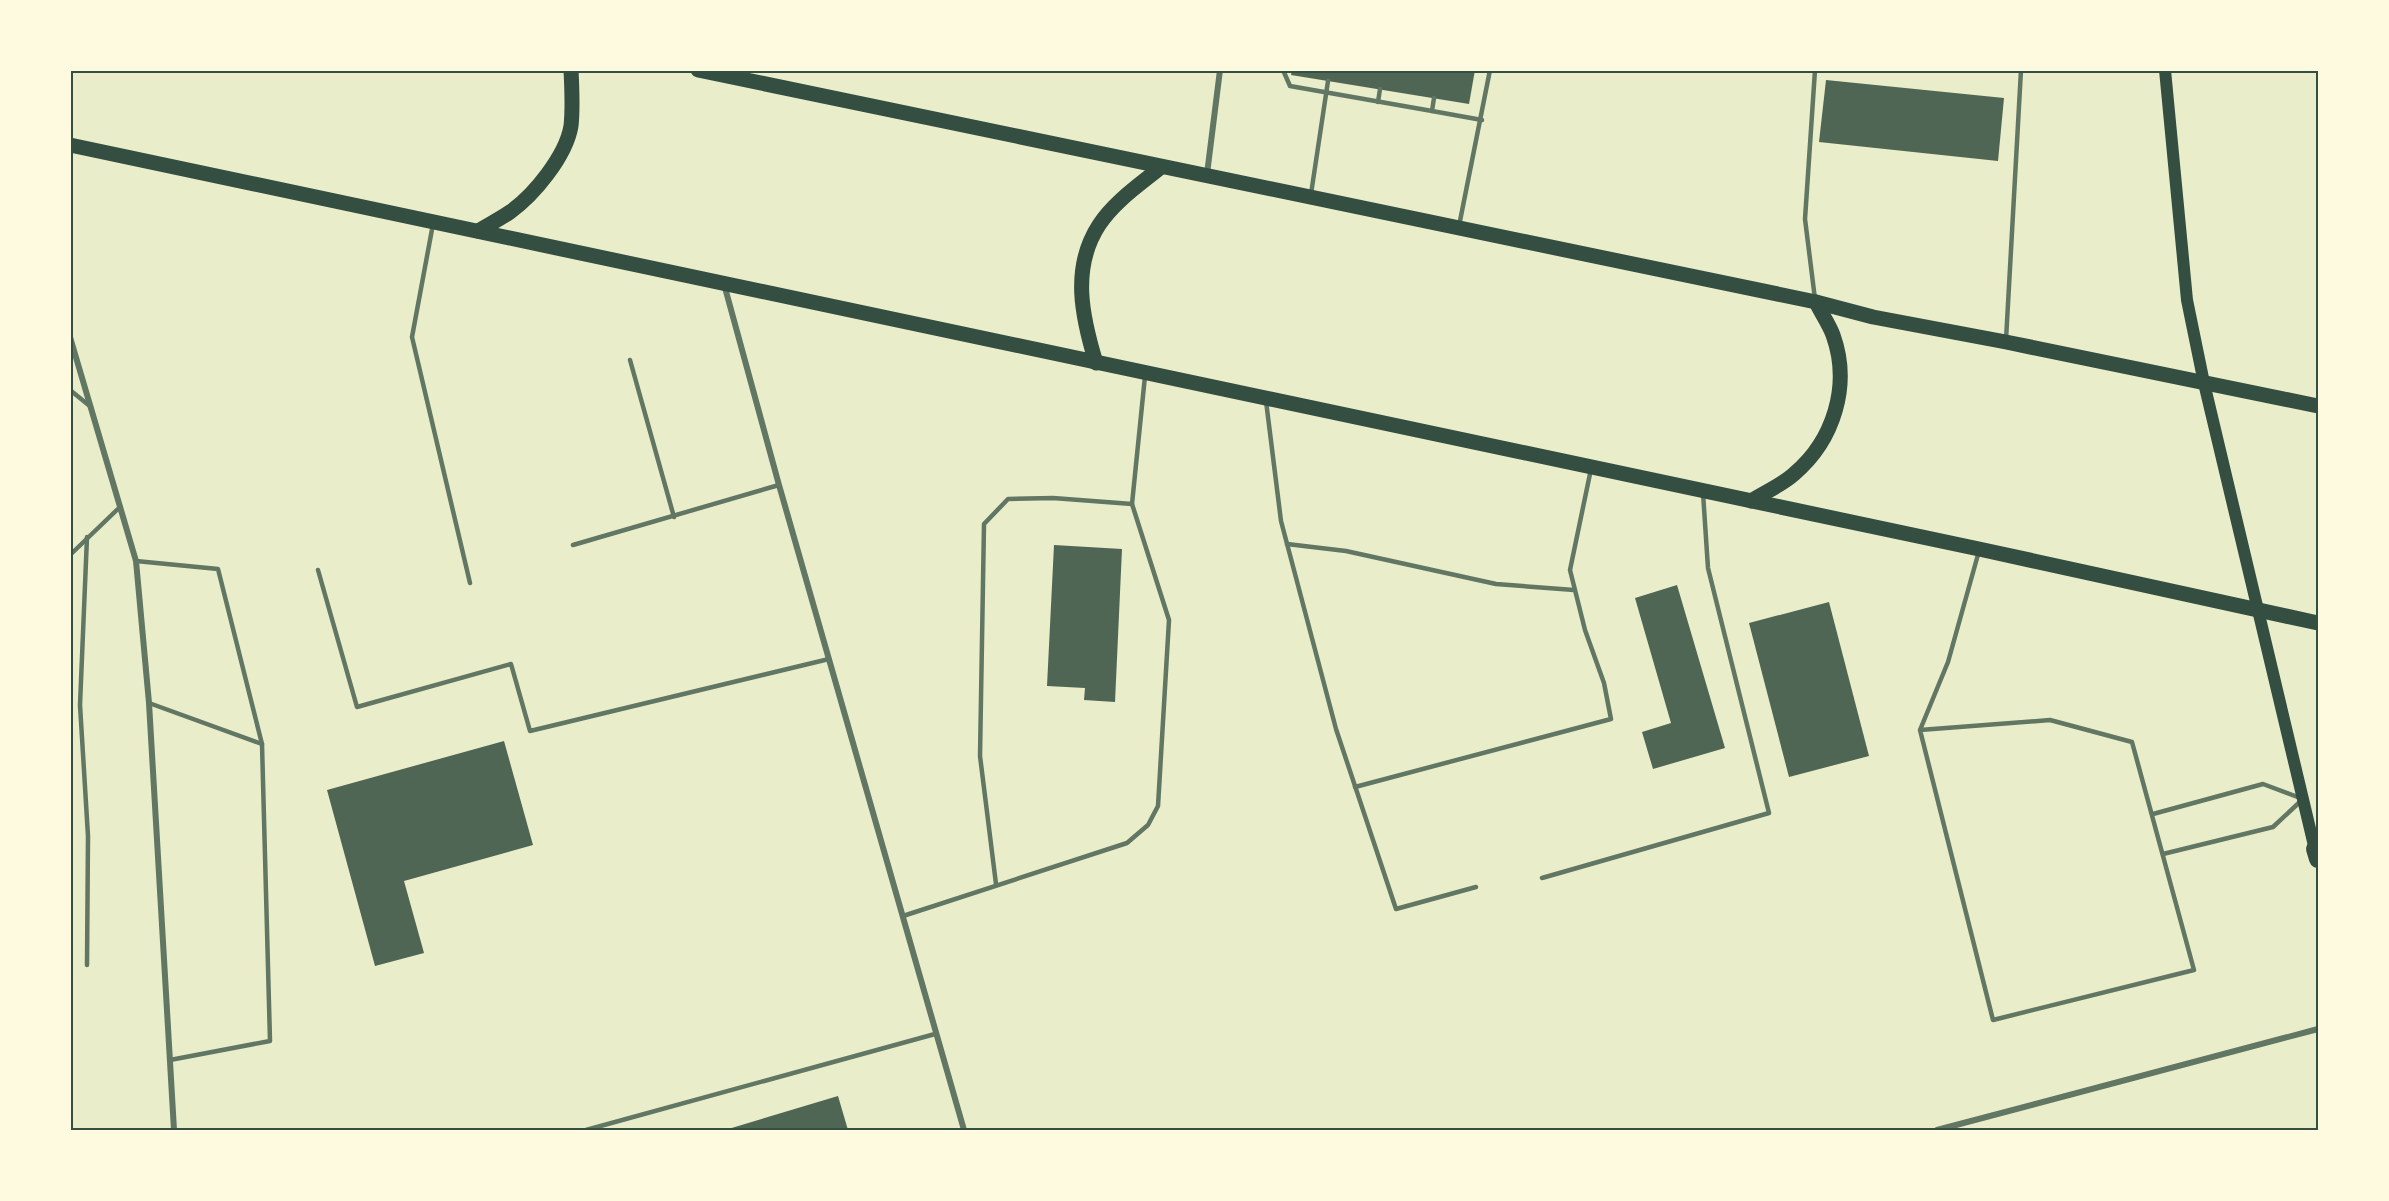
<svg xmlns="http://www.w3.org/2000/svg" width="2389" height="1201" font-family="'Roboto Condensed',sans-serif">
<style>
.building{fill:#4f6655}
.lines{fill:none;stroke-linecap:round;stroke-linejoin:round}
.service{stroke:#617663;stroke-width:4.5}
.minor{stroke:#617663;stroke-width:6}
.secondary{stroke:#344e41;stroke-width:12}
.primary{stroke:#344e41;stroke-width:15}
.motorway{stroke:#344e41;stroke-width:18}
.neatline{fill:none;stroke:#344e41;stroke-width:2}
</style>
<rect width="100%" height="100%" fill="#e9edc9"/>
<!-- building -->
<g class="building">
<polygon points="1292,70 1475,70 1469,104 1291,75"/>
<polygon points="1826,80 2004,98 1998,161 1819,142"/>
<polygon points="1054,545 1122,549 1115,702 1084,700 1085,688 1047,686"/>
<polygon points="1677,585 1725,748 1653,769 1642,732 1671,723 1635,598"/>
<polygon points="1829,602 1869,756 1789,777 1749,623"/>
<polygon points="504,741 533,845 404,881 424,953 375,966 327,790"/>
<polygon points="838,1096 848,1130 725,1130"/>
</g>
<g class="lines">
<!-- service -->
<g class="service">
<polyline points="1283,70 1290,86 1432,111"/>
<polyline points="1434,98 1432,111 1482,120"/>
<polyline points="1378,102 1380,89"/>
<polyline points="1311,194 1328,81"/>
<polyline points="433,224 412,337 470,583"/>
<polyline points="1459,226 1490,70"/>
<polyline points="1815,299 1805,219 1815,70"/>
<polyline points="2006,340 2021,70"/>
<polyline points="630,360 674,517"/>
<polyline points="70,390 91,407"/>
<polyline points="1266,401 1281,521 1336,729 1396,909 1476,887"/>
<polyline points="1287,544 1346,551 1496,584 1574,590"/>
<polyline points="573,545 779,485"/>
<polyline points="70,555 120,507"/>
<polyline points="136,561 218,569 262,744 270,1041 170,1060"/>
<polyline points="318,570 357,707 511,664 530,731 829,659"/>
<polyline points="149,703 262,744"/>
<polyline points="1920,730 2050,720 2132,742 2194,970 1993,1020 1920,730 1948,662 1979,551"/>
<polyline points="1355,787 1611,719 1604,683 1585,630 1570,570 1591,469"/>
<polyline points="2153,814 2263,784 2303,799 2273,827 2163,854"/>
<polyline points="1542,878 1769,813 1708,568 1703,493"/>
<polyline points="996,884 980,756 984,524 1008,499 1053,498 1132,504"/>
<polyline points="903,916 1127,843 1148,825 1158,806 1169,620 1132,504 1145,376"/>
<polyline points="87,965 88,836 80,705 87,537"/>
<polyline points="586,1130 935,1034"/>
</g>
<!-- minor -->
<g class="minor">
<polyline points="1207,174 1220,70"/>
<polyline points="724,284 779,485 964,1130"/>
<polyline points="70,337 136,561 149,703 174,1130"/>
<polyline points="1937,1130 2318,1029"/>
</g>
<!-- secondary -->
<polyline class="secondary" points="2165,70 2187,300 2204,383 2316,854"/>
<!-- primary -->
<g class="primary">
<polyline points="698,70 1816,302 1873,317 2006,342 2318,406"/>
<polyline points="70,145 1979,549 2318,623"/>
<path d="M478 231C488 225 500 219 510 212 534 195 566 156 571 126 573 108 572 89 571 70"/>
<path d="M1096 363C1082 317 1071 268 1099 225 1114 202 1139 185 1160 168"/>
<path d="M1751 501C1765 492 1782 485 1794 474 1834 440 1851 385 1833 335 1829 324 1821 313 1816 302"/>
</g>
<!-- motorway -->
<polyline class="motorway" points="2315,849 2318,859"/>
</g>
<!-- border -->
<rect width="2389" height="1201" fill="none" stroke="#fefae0" stroke-width="144"/>
<rect x="72" y="72" width="2245" height="1057" class="neatline"/>
</svg>
